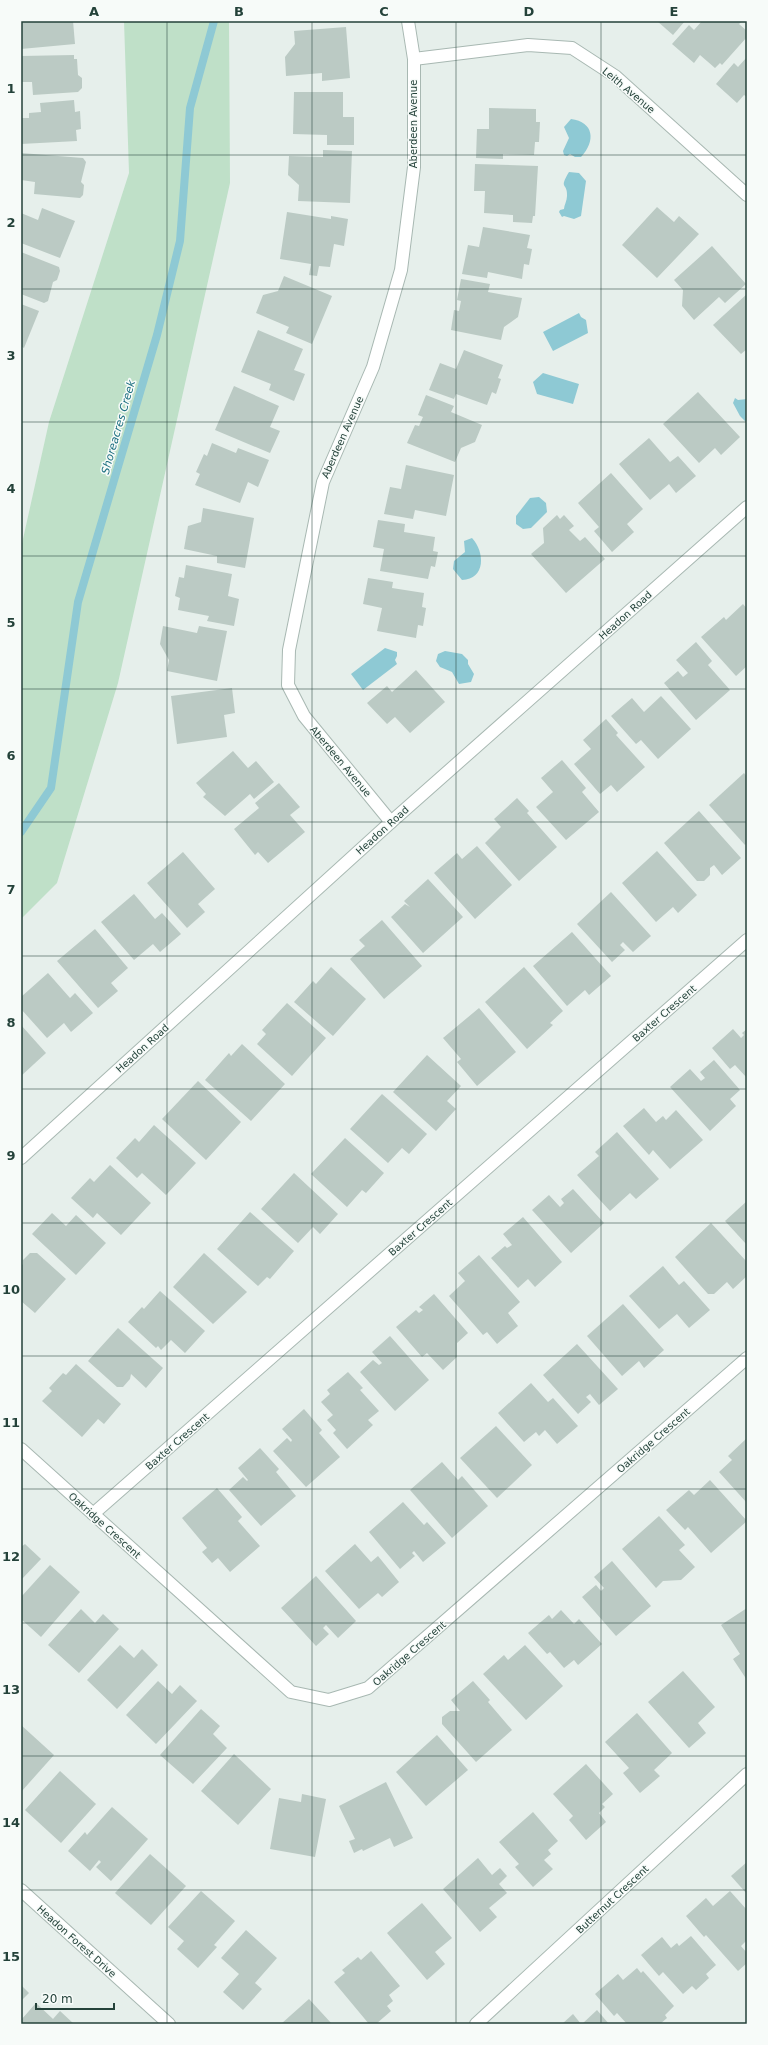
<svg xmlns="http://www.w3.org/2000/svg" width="768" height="2045" font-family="'DejaVu Sans',sans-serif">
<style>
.green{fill:#bfe0c8}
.water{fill:#8ec9d4}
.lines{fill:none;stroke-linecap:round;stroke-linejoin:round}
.stream{stroke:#8ec9d4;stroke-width:8}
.building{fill:#bbcac4}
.minor-casing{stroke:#a8b8b2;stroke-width:14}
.tertiary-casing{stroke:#a8b8b2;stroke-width:14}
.minor{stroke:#fff;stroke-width:12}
.tertiary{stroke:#fff;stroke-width:12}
.grid{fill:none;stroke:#24423a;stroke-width:1;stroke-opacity:0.55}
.labels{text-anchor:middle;stroke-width:3;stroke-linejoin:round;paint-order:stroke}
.street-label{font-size:10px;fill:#24423a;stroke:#f7fbf9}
.water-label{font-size:11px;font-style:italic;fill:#1c6f80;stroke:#f7fbf9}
.neatline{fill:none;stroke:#24423a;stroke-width:1.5}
.grid-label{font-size:13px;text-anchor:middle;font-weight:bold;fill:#24423a}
</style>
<rect width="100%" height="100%" fill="#e6efeb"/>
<!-- green -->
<polygon class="green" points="124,21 229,21 230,183 118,683 57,883 21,919 21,548 49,422 129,173"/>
<!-- water -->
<g class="water">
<path d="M571 119C594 122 596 141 581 157H575L570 154 567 156 564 155 563 151 569 138 564 127Z"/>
<path d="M569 172 579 173 586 181 581 216 574 219 564 216 562 217 559 212 560 210 564 209C564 205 567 201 567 196 568 182 558 190 569 172Z"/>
<polygon points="579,313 581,317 586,320 588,333 553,351 543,332"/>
<polygon points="543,373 579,384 573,404 537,394 533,382"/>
<polygon points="735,398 738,400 747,399 747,423 740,416 733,403"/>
<polygon points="539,497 546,503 547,512 531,528 523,529 516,524 516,516 530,498"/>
<path d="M472 538C485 552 486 579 462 580L453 569 454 561 465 552 464 541Z"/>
<polygon points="385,648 397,652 397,656 395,660 397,664 363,690 351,674"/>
<polygon points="445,651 462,654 468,660 468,664 474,674 471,682 459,684 452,672 440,667 436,661 438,654"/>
</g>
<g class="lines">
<!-- stream -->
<polyline class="stream" points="21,832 51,788 78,602 157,335 180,241 190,108 214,21"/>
</g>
<!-- building -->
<g class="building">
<polygon points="21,21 73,21 75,44 21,49"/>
<polygon points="657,21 685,21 673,35"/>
<polygon points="702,21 742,21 739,24 747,31 747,37 722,65 720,63 715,68 700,55 694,63 672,44 689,25 694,30"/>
<polygon points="346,27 350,78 322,81 322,73 286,76 285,57 295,44 294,31"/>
<polygon points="74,55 74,59 77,59 78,75 82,78 82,88 78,92 33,95 32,82 21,82 21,56"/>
<polygon points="747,57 747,97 744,95 737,103 716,84 734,63 738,67"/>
<polygon points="294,92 343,92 343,117 354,117 354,145 327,145 327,135 293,134"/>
<polygon points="74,100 75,112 80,111 81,129 76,130 77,141 21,144 21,118 29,118 29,113 41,112 40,103"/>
<polygon points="489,108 536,109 536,122 540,122 539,142 535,142 534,155 503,154 503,159 476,158 477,129 489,129"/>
<polygon points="323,150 352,151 350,203 298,201 299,185 288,175 289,156 323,157"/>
<polygon points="21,153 83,158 86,162 81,182 84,185 83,195 80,198 34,194 35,182 21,180"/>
<polygon points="475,164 538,166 535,216 533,216 532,223 513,222 513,215 484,213 485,191 474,191"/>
<polygon points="657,207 674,222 679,216 699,234 657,278 622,245"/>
<polygon points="42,208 75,221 60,258 21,243 21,213 38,220"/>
<polygon points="287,212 331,219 331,216 348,219 344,246 334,244 330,267 319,266 317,276 309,275 311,264 280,259"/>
<polygon points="483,227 530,235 527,248 532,249 529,265 524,264 522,279 488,272 487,278 462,274 468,245 479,247"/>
<polygon points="712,246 746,284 725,303 719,297 694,320 682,306 683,290 674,280"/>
<polygon points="21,252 59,267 60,271 57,280 53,282 48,301 44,303 21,294"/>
<polygon points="284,276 332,296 312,344 286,333 289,327 256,313 263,295 278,291"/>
<polygon points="461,279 490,284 488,292 522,298 518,317 504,327 501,340 451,330 454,310 459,311 461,301 457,300"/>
<polygon points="747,294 747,349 741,354 713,325"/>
<polygon points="21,304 39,311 24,348 21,346"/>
<polygon points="258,330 303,349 294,370 305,374 294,401 269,390 271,384 241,372"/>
<polygon points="464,350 503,365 498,378 501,379 496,394 492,392 487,405 456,394 454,399 429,390 440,363 456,369"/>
<polygon points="234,386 279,406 270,427 280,431 270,453 215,430"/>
<polygon points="698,392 740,437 721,455 715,448 699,463 663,424"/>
<polygon points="426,395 454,406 451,412 482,425 475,442 461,448 455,462 407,443 415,425 419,426 423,417 418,415"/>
<polygon points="649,438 670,462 678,456 696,476 676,493 669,484 650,500 619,464"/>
<polygon points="212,443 236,453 238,448 269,460 258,487 248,482 240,503 195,485 200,474 196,472 204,454 207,456"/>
<polygon points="406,465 454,475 446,516 415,510 413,519 384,514 390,487 401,489"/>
<polygon points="611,473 643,509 627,524 634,532 612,552 594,531 599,527 578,503"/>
<polygon points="203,508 254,518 245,568 217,563 217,556 184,549 188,526 201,522"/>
<polygon points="557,515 560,519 564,515 574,526 569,530 580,541 585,537 605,559 566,593 531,554 544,543 543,528"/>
<polygon points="378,520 405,524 404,532 435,537 433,551 438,552 435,567 431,566 428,579 380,571 384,549 373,547"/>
<polygon points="186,565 232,574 228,596 239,599 234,626 207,621 209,616 178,610 180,598 175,596 179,577 184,578"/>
<polygon points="368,578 393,582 392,588 424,593 422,607 426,608 423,626 418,625 416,638 377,631 382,608 363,604"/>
<polygon points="743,604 747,609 747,666 736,676 701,637 724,617 726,620"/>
<polygon points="163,626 197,633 199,626 227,631 217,681 167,671 169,660 160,644"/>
<polygon points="696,642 712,661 708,665 730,690 696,720 664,683 678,671 683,677 688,673 676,660"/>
<polygon points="416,670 445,702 410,733 395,717 387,724 367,703 387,686 392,692"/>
<polygon points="232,688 235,713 224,715 227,737 177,744 171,696"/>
<polygon points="661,696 691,729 658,759 641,740 636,744 611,716 632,698 644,712"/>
<polygon points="606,719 618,733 616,735 645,767 617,792 611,785 600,794 574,764 591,749 583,740"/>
<polygon points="233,751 248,768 256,761 274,782 254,799 250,794 225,816 203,797 206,794 196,783"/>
<polygon points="562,760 586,788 582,792 599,812 566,840 536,807 553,792 541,778"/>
<polygon points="744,773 747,777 747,843 745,845 709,805"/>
<polygon points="279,783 300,807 290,815 305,832 268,863 258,852 255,855 234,829 259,808 255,803"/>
<polygon points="517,798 529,811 527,813 557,847 519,881 485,843 501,827 494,819"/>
<polygon points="699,811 741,858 722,875 714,865 710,868 710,875 704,881 697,881 664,843"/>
<polygon points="477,846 512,885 475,919 434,873 457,853 462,859"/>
<polygon points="657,851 697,895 678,913 673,907 656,922 622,883"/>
<polygon points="183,852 215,889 198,904 205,912 187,928 147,883"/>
<polygon points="428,879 463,917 423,953 391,917 405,904 410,907 404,901"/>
<polygon points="611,892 651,936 633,952 623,942 620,945 625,950 612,962 577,924"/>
<polygon points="134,894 155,919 162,913 181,934 160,952 153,944 134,960 101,922"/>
<polygon points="382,920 422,966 384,999 350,959 365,946 359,940"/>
<polygon points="95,929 128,968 111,983 118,991 98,1008 57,961"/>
<polygon points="572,932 611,976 589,995 585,990 567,1006 533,966"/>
<polygon points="331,967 366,999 333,1036 294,1002 313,981 316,984"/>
<polygon points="524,967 563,1011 550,1023 553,1025 527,1049 485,1002"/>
<polygon points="48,973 70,998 75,993 93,1013 71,1032 64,1023 47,1038 21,1009 21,997"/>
<polygon points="287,1003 326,1038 292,1076 257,1044 266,1034 262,1030"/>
<polygon points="479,1008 516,1052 477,1086 457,1062 461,1059 443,1038"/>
<polygon points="21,1025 46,1053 21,1076"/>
<polygon points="733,1029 741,1038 744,1035 742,1033 747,1029 747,1078 735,1065 730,1069 712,1048"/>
<polygon points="242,1044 285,1084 251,1121 205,1080 229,1053 231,1056"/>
<polygon points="427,1055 461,1086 447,1101 456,1109 436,1131 393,1092"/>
<polygon points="714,1060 740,1090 730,1099 736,1106 710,1131 670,1087 690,1069 701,1081 705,1078 700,1072"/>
<polygon points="198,1081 241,1122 206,1160 162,1119"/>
<polygon points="382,1094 427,1134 409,1154 402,1148 388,1163 350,1129"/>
<polygon points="644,1108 656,1122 663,1116 666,1120 676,1110 703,1140 670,1169 653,1150 649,1155 623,1126"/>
<polygon points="154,1125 196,1163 166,1195 142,1173 137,1178 116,1158 135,1138 139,1142"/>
<polygon points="617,1132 659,1179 636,1199 630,1193 610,1211 577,1175 599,1156 595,1152"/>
<polygon points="345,1138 384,1173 366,1193 362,1190 347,1207 311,1174"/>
<polygon points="110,1165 151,1203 121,1235 97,1213 93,1218 71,1198 90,1178 94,1182"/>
<polygon points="294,1173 338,1214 320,1234 313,1227 298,1243 261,1209"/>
<polygon points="573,1189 604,1223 571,1253 532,1210 549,1195 560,1207 564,1203 561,1199"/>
<polygon points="747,1201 747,1245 725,1221"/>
<polygon points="250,1212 294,1251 270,1279 267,1277 258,1286 217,1249"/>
<polygon points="52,1213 66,1226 76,1215 106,1243 76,1275 32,1234"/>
<polygon points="523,1217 562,1262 535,1287 528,1279 518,1288 491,1258 505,1246 507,1248 512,1245 503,1234"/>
<polygon points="711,1223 747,1262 747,1276 733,1289 727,1282 714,1294 708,1294 675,1257"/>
<polygon points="30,1253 37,1253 66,1279 35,1313 21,1301 21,1263 23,1265 23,1260"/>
<polygon points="204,1253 247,1292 213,1324 173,1287"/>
<polygon points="479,1255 520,1302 508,1313 518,1326 497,1344 487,1332 483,1335 449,1296 465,1281 458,1273"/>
<polygon points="663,1266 679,1285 684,1281 710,1310 689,1328 677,1314 659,1329 629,1296"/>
<polygon points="160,1291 205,1331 185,1353 171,1340 161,1350 158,1346 156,1348 128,1322 142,1307 144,1309"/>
<polygon points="434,1294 468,1333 457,1343 457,1357 443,1370 427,1353 422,1357 396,1327 416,1310 419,1313 423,1310 419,1307"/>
<polygon points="623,1304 664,1350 644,1368 639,1361 622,1376 587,1336"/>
<polygon points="118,1328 163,1368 146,1388 131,1374 130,1379 123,1387 117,1387 88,1361"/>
<polygon points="390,1336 429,1380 395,1411 360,1372 373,1360 379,1365 382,1363 372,1352"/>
<polygon points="577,1344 618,1389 599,1405 590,1394 586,1397 591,1402 578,1414 543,1375"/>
<polygon points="76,1364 121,1404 104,1424 98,1419 82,1437 42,1401 52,1391 49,1388 63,1373 66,1375"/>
<polygon points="348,1372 363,1388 360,1390 379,1411 368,1420 373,1425 347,1449 333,1433 336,1430 327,1420 333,1415 321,1402 330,1394 327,1390"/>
<polygon points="531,1383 548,1402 553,1398 578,1426 557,1444 545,1430 539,1436 536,1432 524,1442 498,1413"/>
<polygon points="304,1409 322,1430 319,1433 340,1457 306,1487 273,1451 287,1438 291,1442 292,1440 282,1429"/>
<polygon points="496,1426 532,1465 497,1498 460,1458"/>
<polygon points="747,1438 747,1503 719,1472 732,1460 728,1456"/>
<polygon points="260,1448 279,1469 276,1472 296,1496 261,1526 229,1490 243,1477 247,1481 248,1480 238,1468"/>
<polygon points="442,1462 458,1480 462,1476 488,1506 452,1538 410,1490"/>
<polygon points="710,1480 747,1521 711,1553 688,1527 685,1530 666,1510 689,1490 694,1495"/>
<polygon points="217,1488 242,1517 238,1521 260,1546 230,1572 218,1558 212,1563 202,1552 207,1548 182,1518"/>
<polygon points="403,1502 424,1525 427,1522 446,1543 423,1562 414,1551 412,1553 415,1556 400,1569 369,1532"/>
<polygon points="659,1516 685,1545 679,1550 695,1567 681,1580 663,1581 656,1588 622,1549"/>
<polygon points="25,1544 41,1559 21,1580 21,1547"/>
<polygon points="355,1544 371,1562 378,1556 399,1582 382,1597 378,1593 359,1609 325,1571"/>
<polygon points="612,1561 651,1606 616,1636 582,1597 596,1585 601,1591 604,1588 594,1577"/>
<polygon points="50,1565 80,1592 41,1637 21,1619 21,1597"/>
<polygon points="316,1576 356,1621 338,1638 326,1625 323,1628 329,1634 316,1646 281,1608"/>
<polygon points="747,1608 747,1680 733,1659 740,1654 721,1625"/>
<polygon points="81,1609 95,1623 103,1614 119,1629 79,1673 48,1645"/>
<polygon points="561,1610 574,1624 579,1619 602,1644 578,1665 574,1660 564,1668 550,1652 547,1654 528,1633 549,1615 552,1619"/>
<polygon points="120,1645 134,1658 142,1649 158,1665 117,1709 87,1680"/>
<polygon points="525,1645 563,1686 526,1720 483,1674 504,1655 508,1660"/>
<polygon points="683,1671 715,1707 698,1723 706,1733 689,1748 648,1702"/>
<polygon points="158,1681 172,1694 180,1685 197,1701 156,1744 126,1715"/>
<polygon points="473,1681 490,1700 488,1702 512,1730 476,1762 442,1724 442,1717 450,1711 460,1711 451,1700"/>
<polygon points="201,1709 220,1726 213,1734 227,1748 193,1784 160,1755"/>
<polygon points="637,1713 672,1753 654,1770 660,1776 640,1793 623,1773 629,1768 605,1742"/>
<polygon points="21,1725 54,1755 21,1792"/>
<polygon points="437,1735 468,1770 426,1806 396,1772"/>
<polygon points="234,1754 271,1789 238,1825 201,1791"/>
<polygon points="586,1764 613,1794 602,1804 605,1807 599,1813 606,1822 586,1840 569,1820 573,1816 553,1794"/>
<polygon points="60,1771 96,1804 61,1843 25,1810"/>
<polygon points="386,1782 413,1838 394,1847 390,1838 363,1851 362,1849 354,1853 349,1841 355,1839 339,1806"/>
<polygon points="302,1794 326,1799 315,1857 270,1849 279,1798 301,1802"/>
<polygon points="112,1807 148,1839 111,1881 96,1867 101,1862 99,1860 90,1871 68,1851 85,1832 87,1835"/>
<polygon points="533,1812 558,1841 548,1850 551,1854 544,1860 553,1869 533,1887 515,1867 519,1864 499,1842"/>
<polygon points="150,1854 186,1886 151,1925 115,1893"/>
<polygon points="478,1858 492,1875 500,1868 507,1876 499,1884 507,1893 489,1908 497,1917 480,1932 443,1889"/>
<polygon points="747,1862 747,1894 731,1876"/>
<polygon points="201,1891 235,1921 214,1945 217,1947 198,1968 177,1949 184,1941 168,1927"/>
<polygon points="730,1891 747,1910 747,1940 741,1946 747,1953 747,1963 738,1971 706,1935 704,1937 686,1916 706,1898 713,1906"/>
<polygon points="422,1903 452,1938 435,1952 445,1964 427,1980 387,1933"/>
<polygon points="246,1930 277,1958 255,1983 262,1989 243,2010 223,1992 239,1974 221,1958"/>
<polygon points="691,1936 716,1965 706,1974 709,1978 696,1990 692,1986 683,1994 663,1972 659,1976 641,1955 662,1937 671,1948 677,1943 679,1946"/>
<polygon points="371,1951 400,1986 389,1995 393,2001 387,2006 391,2011 376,2024 369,2024 334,1982 345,1973 342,1970 358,1957 361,1960"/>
<polygon points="637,1968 641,1973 643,1971 674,2006 665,2015 667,2018 660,2024 627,2024 617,2013 614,2016 595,1994 618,1974 623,1980"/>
<polygon points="21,1985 29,1993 21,2001"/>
<polygon points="309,1999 332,2024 281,2024"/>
<polygon points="36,2003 53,2019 60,2011 74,2024 21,2024 21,2020"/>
<polygon points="597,2010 609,2024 582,2024"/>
<polygon points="573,2014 581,2024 562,2024"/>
</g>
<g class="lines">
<defs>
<g id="minor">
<polyline points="414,59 528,45 572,48 615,76 747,195"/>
<polyline points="391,822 304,716 288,685 289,650 323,482 373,367 401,270 414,167 414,59 408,21"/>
<polyline points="21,1449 291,1692 329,1700 368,1688 747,1358"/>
<polyline points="93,1514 747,940"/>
<polyline points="476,2024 747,1774"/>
</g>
<g id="tertiary">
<polyline points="21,1158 391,822 747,507"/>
<polyline points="21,1890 169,2024"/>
</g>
</defs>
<!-- minor casing -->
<use href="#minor" class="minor-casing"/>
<!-- tertiary casing -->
<use href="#tertiary" class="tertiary-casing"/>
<!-- minor -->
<use href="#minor" class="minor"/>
<!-- tertiary -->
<use href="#tertiary" class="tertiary"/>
</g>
<!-- grid -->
<path class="grid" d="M167 21V2024M312 21V2024M456 21V2024M601 21V2024M21 155H747M21 289H747M21 422H747M21 556H747M21 689H747M21 822H747M21 956H747M21 1089H747M21 1223H747M21 1356H747M21 1489H747M21 1623H747M21 1756H747M21 1890H747"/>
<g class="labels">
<!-- street labels -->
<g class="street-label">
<text transform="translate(629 90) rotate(40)" y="4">Leith Avenue</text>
<text transform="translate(413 124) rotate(-90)" y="4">Aberdeen Avenue</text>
<text transform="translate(342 437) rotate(-66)" y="4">Aberdeen Avenue</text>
<text transform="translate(625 615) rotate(-42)" y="4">Headon Road</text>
<text transform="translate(341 761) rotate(50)" y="4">Aberdeen Avenue</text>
<text transform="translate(382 830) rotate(-42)" y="4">Headon Road</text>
<text transform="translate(664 1013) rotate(-41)" y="4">Baxter Crescent</text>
<text transform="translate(142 1048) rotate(-42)" y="4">Headon Road</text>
<text transform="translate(420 1227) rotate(-41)" y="4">Baxter Crescent</text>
<text transform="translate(653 1440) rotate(-41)" y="4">Oakridge Crescent</text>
<text transform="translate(177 1441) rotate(-41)" y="4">Baxter Crescent</text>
<text transform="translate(105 1525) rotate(42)" y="4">Oakridge Crescent</text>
<text transform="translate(409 1653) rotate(-41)" y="4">Oakridge Crescent</text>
<text transform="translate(612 1899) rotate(-43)" y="4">Butternut Crescent</text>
<text transform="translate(77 1941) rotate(42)" y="4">Headon Forest Drive</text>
</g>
<!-- water labels -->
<g class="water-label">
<text transform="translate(118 427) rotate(-74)" y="4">Shoreacres Creek</text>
</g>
</g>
<!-- border -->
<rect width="768" height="2045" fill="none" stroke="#f7fbf9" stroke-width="44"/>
<!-- scale -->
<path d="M36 2003v6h78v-6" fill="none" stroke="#24423a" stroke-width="2"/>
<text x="42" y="2003" font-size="12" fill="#24423a" stroke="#f7fbf9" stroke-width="3" paint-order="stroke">20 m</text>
<rect x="22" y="22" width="724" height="2001" class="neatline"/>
<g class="grid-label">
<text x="94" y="16">A</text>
<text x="239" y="16">B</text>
<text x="384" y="16">C</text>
<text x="529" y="16">D</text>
<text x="674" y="16">E</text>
<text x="11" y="93">1</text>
<text x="11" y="227">2</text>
<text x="11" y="360">3</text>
<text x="11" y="493">4</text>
<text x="11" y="627">5</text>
<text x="11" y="760">6</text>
<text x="11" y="894">7</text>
<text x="11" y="1027">8</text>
<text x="11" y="1160">9</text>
<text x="11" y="1294">10</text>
<text x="11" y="1427">11</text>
<text x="11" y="1561">12</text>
<text x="11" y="1694">13</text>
<text x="11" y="1827">14</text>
<text x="11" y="1961">15</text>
</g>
</svg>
